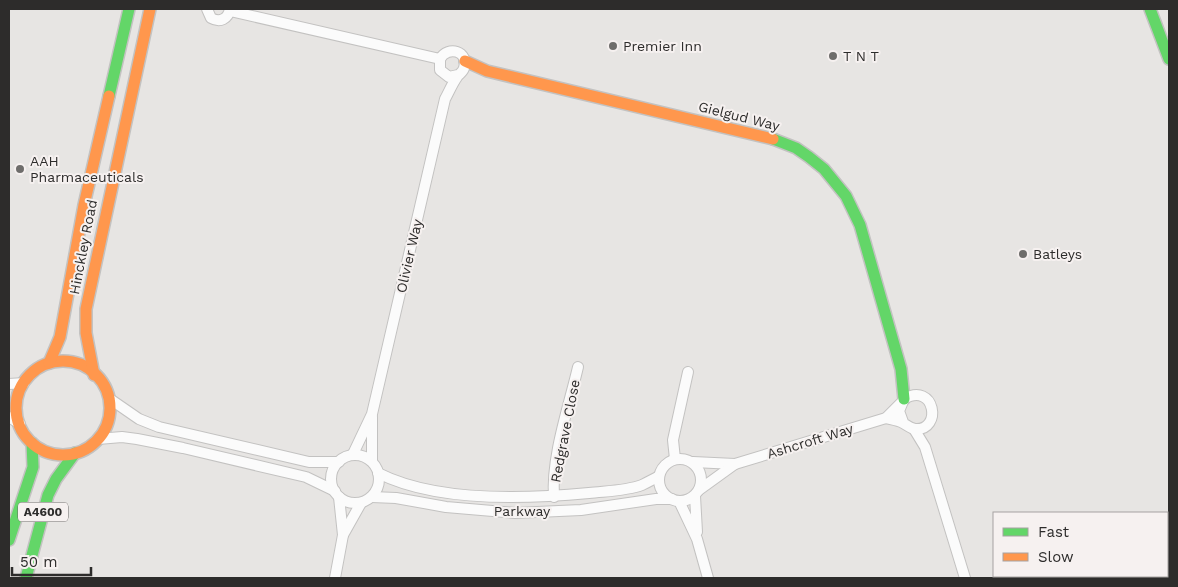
<svg xmlns="http://www.w3.org/2000/svg" width="1178" height="587" font-family="'Work Sans',sans-serif">
<style>
.lines{fill:none;stroke-linecap:round;stroke-linejoin:round}
.street-casing{stroke:#c3c2c1;stroke-width:12}
.fast-casing{stroke:#c3c2c1;stroke-width:14}
.slow-casing{stroke:#c3c2c1;stroke-width:14}
.street{stroke:#fbfbfb;stroke-width:10}
.fast{stroke:#63d668;stroke-width:11}
.slow{stroke:#ff974d;stroke-width:11}
.poi-dot{fill:#6e6d6b;stroke:#f6f1f0;stroke-width:2}
.labels{text-anchor:middle;stroke-width:4;stroke-linejoin:round;paint-order:stroke}
.shield{fill:#f6f1f0;stroke:#696766;stroke-width:1}
.shield-label{font-size:12px;font-weight:bold;fill:#2d2c2b}
.poi-label{font-size:14px;fill:#2d2c2b;stroke:#f6f1f0;text-anchor:start}
.street-label{font-size:14px;fill:#2d2c2b;stroke:#f6f1f0}
</style>
<rect width="100%" height="100%" fill="#e7e5e3"/>
<g class="lines">
<defs>
<g id="street">
<path d="M207 9 211 18C220 23 228 19 230 9"/>
<polyline points="230,11 440,59"/>
<polyline points="9,384 24,383"/>
<polyline points="110,399 139,419 159,427 309,462 339,462"/>
<polyline points="9,417 20,424"/>
<polyline points="372,417 372,461"/>
<path d="M886 418C891 419 896 420 901 422 906 424 909 428 915 429 943 431 935 381 904 399L899 411 903 422"/>
<polyline points="914,429 925,447 965,578"/>
<polyline points="98,439 122,437 137,439 183,448 306,477 335,491"/>
<path d="M353 454 372 414 445 99C449 92 452 84 457 77 459 74 463 72 464 68 469 51 448 45 440 59V70L449 77 458 75"/>
<circle cx="355" cy="479" r="24"/>
<circle cx="680" cy="480" r="21"/>
<polyline points="675,459 673,440 688,372"/>
<polyline points="693,462 735,464 886,418 901,403"/>
<path d="M378 473C435 502 527 499 589 493 606 491 626 491 642 485 648 482 654 479 659 476"/>
<polyline points="699,490 735,464"/>
<polyline points="695,496 697,532"/>
<polyline points="372,497 396,498 446,507 515,513 581,510 656,499 672,499"/>
<path d="M554 497C551 457 569 406 578 367"/>
<polyline points="679,501 697,539 708,578"/>
<polyline points="343,535 361,503"/>
<polyline points="335,578 343,535 339,497"/>
</g>
<g id="fast">
<polyline points="1150,9 1169,59"/>
<polyline points="109,96 129,9"/>
<polyline points="773,139 796,148 809,157 824,169 846,196 860,225 901,369 904,399"/>
<polyline points="9,540 33,467 32,443"/>
<polyline points="26,578 48,495 56,479 75,453"/>
</g>
<g id="slow">
<polyline points="465,61 487,71 773,139"/>
<circle cx="63" cy="408" r="47"/>
<polyline points="49,363 60,337 84,205 109,96"/>
<polyline points="94,375 86,333 86,309 150,9"/>
</g>
</defs>
<!-- street casing -->
<use href="#street" class="street-casing"/>
<!-- fast casing -->
<use href="#fast" class="fast-casing"/>
<!-- slow casing -->
<use href="#slow" class="slow-casing"/>
<!-- street -->
<use href="#street" class="street"/>
<!-- fast -->
<use href="#fast" class="fast"/>
<!-- slow -->
<use href="#slow" class="slow"/>
</g>
<!-- markers -->
<g class="poi-dot">
<circle cx="613" cy="46" r="5"/>
<circle cx="833" cy="56" r="5"/>
<circle cx="20" cy="169" r="5"/>
<circle cx="1023" cy="254" r="5"/>
</g>
<g class="labels">
<!-- shield labels -->
<rect class="shield" x="18" y="502.5" width="50" height="19" rx="4"/>
<g class="shield-label">
<text x="43" y="516">A4600</text>
</g>
<!-- poi labels -->
<g class="poi-label">
<text x="623" y="51">Premier Inn</text>
<text x="843" y="61">T N T</text>
<text x="30" y="166">AAH<tspan x="30" dy="16">Pharmaceuticals</tspan></text>
<text x="1033" y="259">Batleys</text>
</g>
<!-- street labels -->
<g class="street-label">
<text transform="translate(739 116) rotate(14)" y="5">Gielgud Way</text>
<text transform="translate(83 247) rotate(-79)" y="5">Hinckley Road</text>
<text transform="translate(409 256) rotate(-77)" y="5">Olivier Way</text>
<text transform="translate(565 431) rotate(-79)" y="5">Redgrave Close</text>
<text transform="translate(810 441) rotate(-17)" y="5">Ashcroft Way</text>
<text x="522" y="516">Parkway</text>
</g>
</g>
<!-- border -->
<rect width="1178" height="587" fill="none" stroke="#2d2c2b" stroke-width="20"/>
<!-- legend -->
<rect x="993" y="512" width="175" height="65" fill="#f6f1f0" stroke="#a6a2a1"/>
<rect x="1003" y="528" width="25" height="8" fill="#63d668" stroke="#a6a2a1"/>
<text x="1038" y="537" font-size="15" fill="#2d2c2b">Fast</text>
<rect x="1003" y="553" width="25" height="8" fill="#ff974d" stroke="#a6a2a1"/>
<text x="1038" y="562" font-size="15" fill="#2d2c2b">Slow</text>
<!-- scale -->
<path d="M12 567v8h79v-8" fill="none" stroke="#2d2c2b" stroke-width="2.5"/>
<text x="20" y="567" font-size="15" fill="#2d2c2b" stroke="#f6f1f0" stroke-width="4" paint-order="stroke">50 m</text>
</svg>
